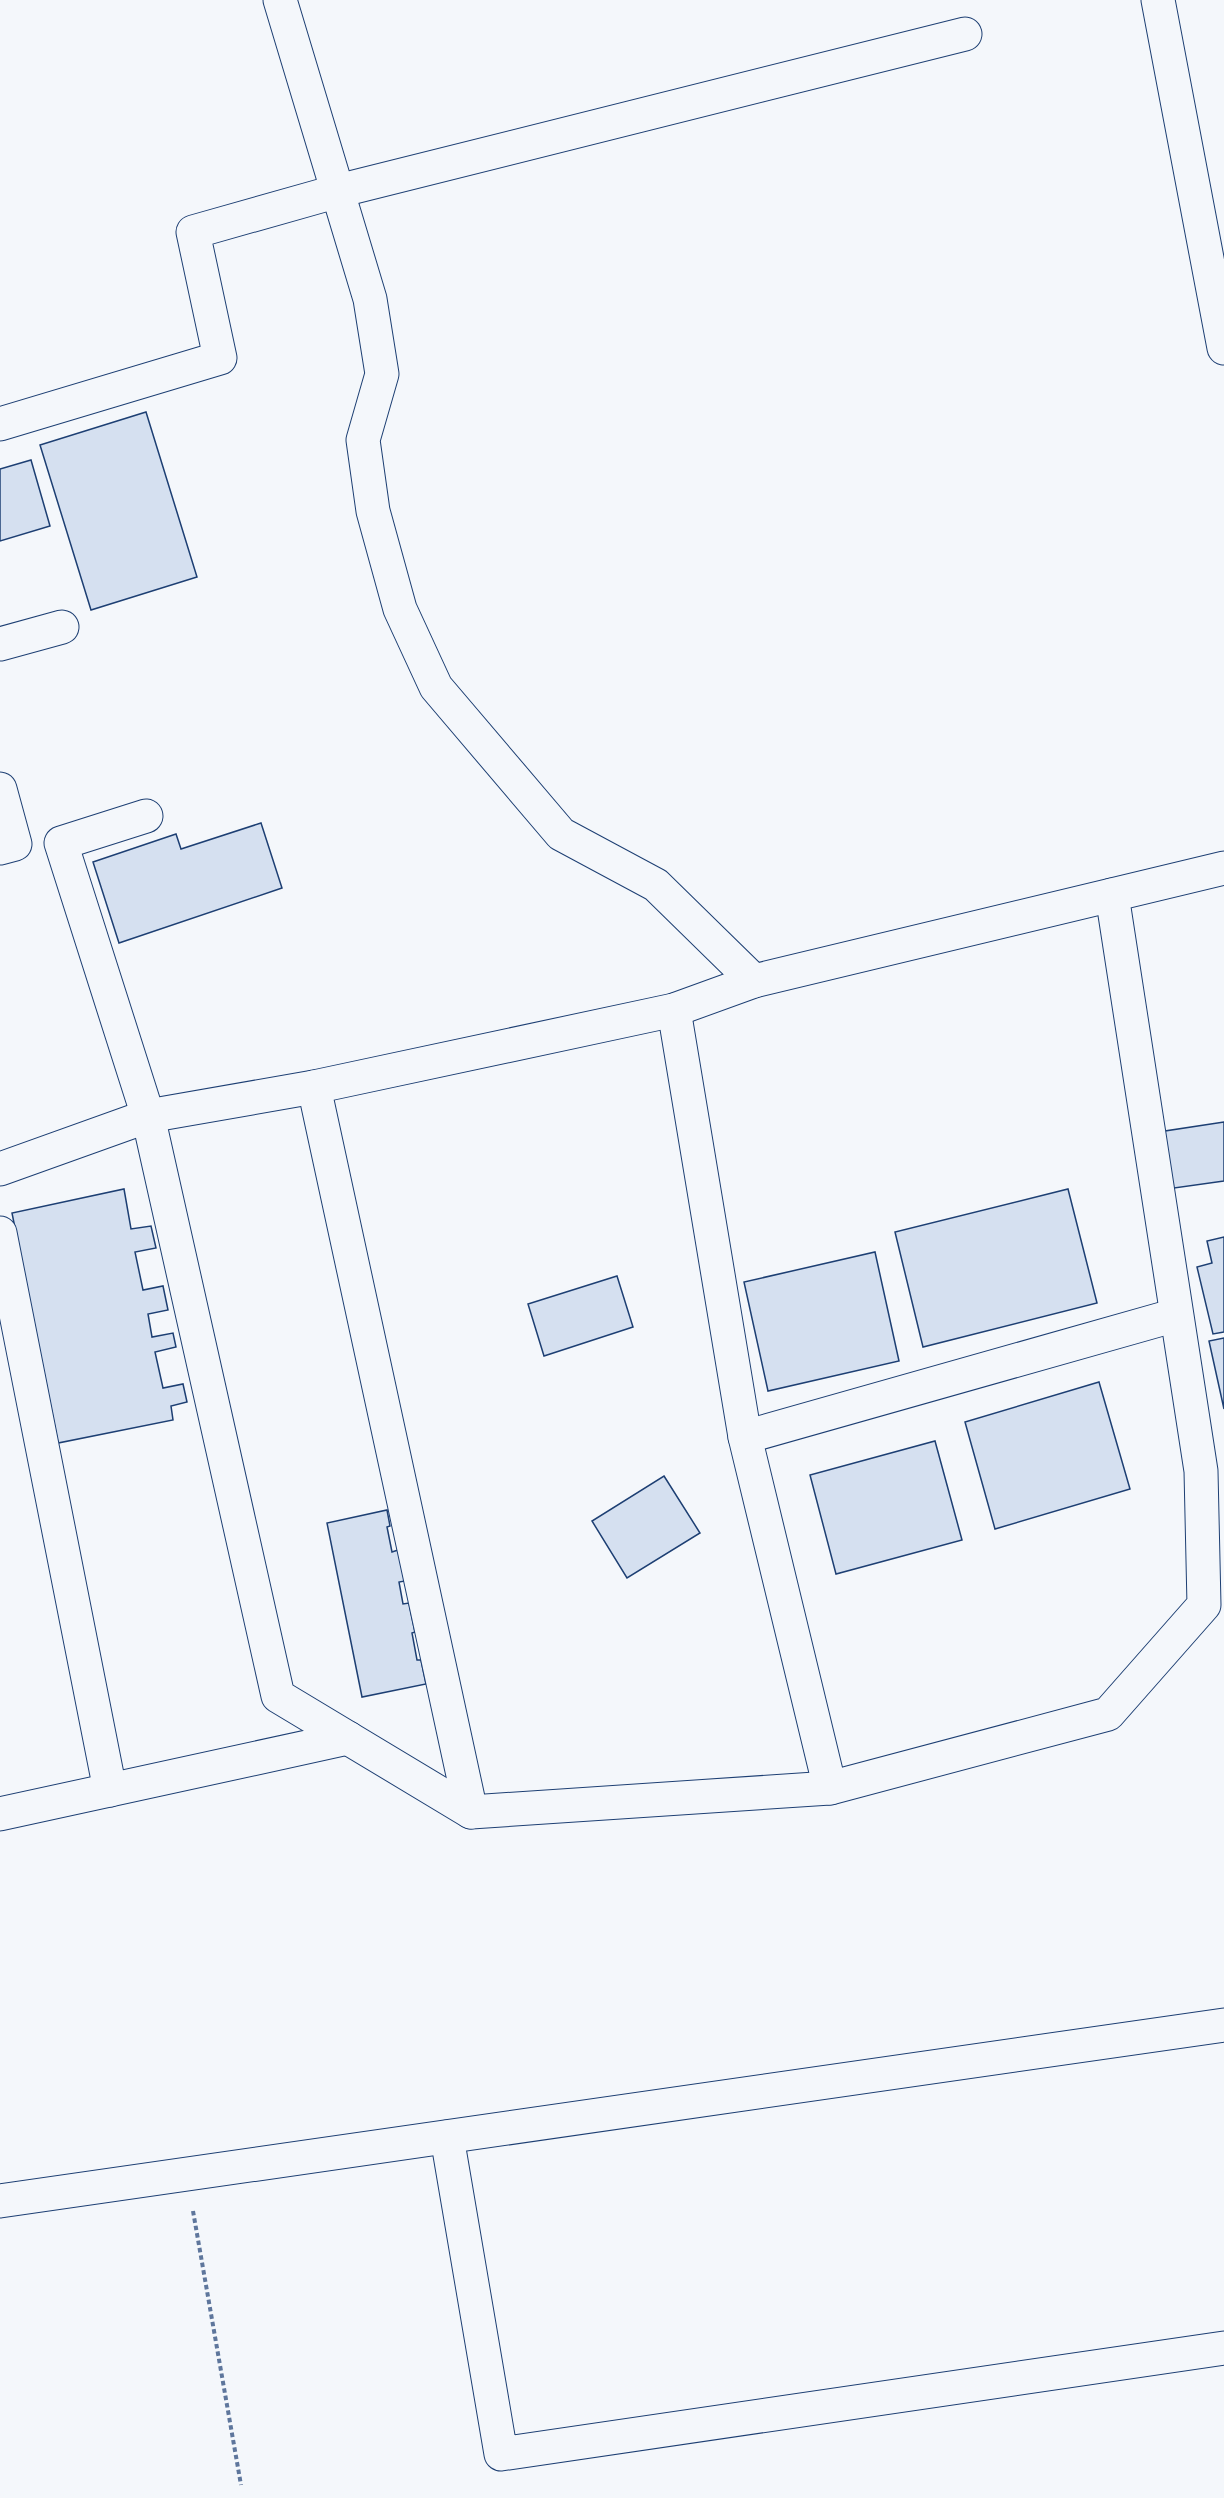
<svg xmlns="http://www.w3.org/2000/svg" width="1224" height="2498" font-family="Lora,serif">
<style>
.building{fill:#d5e0f0;stroke:#1d3f73;stroke-width:1.5}
.lines{fill:none;stroke-linecap:round;stroke-linejoin:round}
.street-casing{stroke:#1d3f73;stroke-width:35}
.path{stroke:#5e769c;stroke-width:4;stroke-dasharray:4.5 3;stroke-linecap:butt}
.street{stroke:#f4f7fb;stroke-width:33}
</style>
<rect width="100%" height="100%" fill="#f4f7fb"/>
<!-- building -->
<g class="building">
<polygon points="146,412 197,577 91,610 40,445"/>
<polygon points="31,460 50,526 0,541 0,469"/>
<polygon points="261,823 282,888 119,943 93,862 176,834 181,849"/>
<polygon points="1224,1122 1224,1181 1160,1190 1152,1133"/>
<polygon points="124,1189 131,1229 151,1226 156,1248 135,1252 143,1290 163,1286 168,1310 148,1314 152,1337 173,1333 176,1347 155,1352 163,1388 183,1384 187,1402 171,1406 173,1420 58,1443 12,1213"/>
<polygon points="1068,1189 1097,1303 923,1347 895,1232"/>
<polygon points="1224,1237 1224,1332 1213,1334 1197,1267 1212,1263 1207,1241"/>
<polygon points="875,1252 899,1361 768,1391 744,1282"/>
<polygon points="617,1276 633,1327 544,1356 528,1304"/>
<polygon points="1224,1338 1224,1409 1209,1341"/>
<polygon points="1099,1382 1130,1489 995,1529 965,1422"/>
<polygon points="935,1441 962,1540 836,1574 810,1475"/>
<polygon points="664,1476 700,1533 627,1578 592,1521"/>
<polygon points="387,1510 390,1526 387,1527 392,1552 398,1550 405,1581 399,1582 403,1604 409,1603 415,1632 412,1633 417,1660 421,1660 426,1684 362,1697 327,1523"/>
</g>
<g class="lines">
<defs>
<g id="street">
<polyline points="280,0 370,299 382,374 363,440 373,511 400,609 436,687 561,834 656,885 754,981"/>
<polyline points="1158,0 1224,348"/>
<polyline points="0,424 220,358 193,232 338,191 965,34"/>
<polyline points="0,644 62,627"/>
<polyline points="0,789 15,844 0,848"/>
<polyline points="146,816 61,843 148,1116 278,1696 471,1812 830,1788 1108,1714 1204,1605 1201,1471 1112,895"/>
<polyline points="674,1010 745,1437 830,1788"/>
<polyline points="314,1087 471,1812"/>
<polyline points="0,1169 148,1116 314,1087 674,1010 754,981 1224,868"/>
<polyline points="0,1233 110,1790"/>
<polyline points="745,1437 1176,1315"/>
<polyline points="0,1814 348,1738"/>
<polyline points="447,2137 501,2454 1224,2348"/>
<polyline points="0,2201 1224,2025"/>
</g>
</defs>
<!-- street casing -->
<use href="#street" class="street-casing"/>
<!-- path -->
<polyline class="path" points="193,2211 241,2485"/>
<!-- street -->
<use href="#street" class="street"/>
</g>
</svg>
